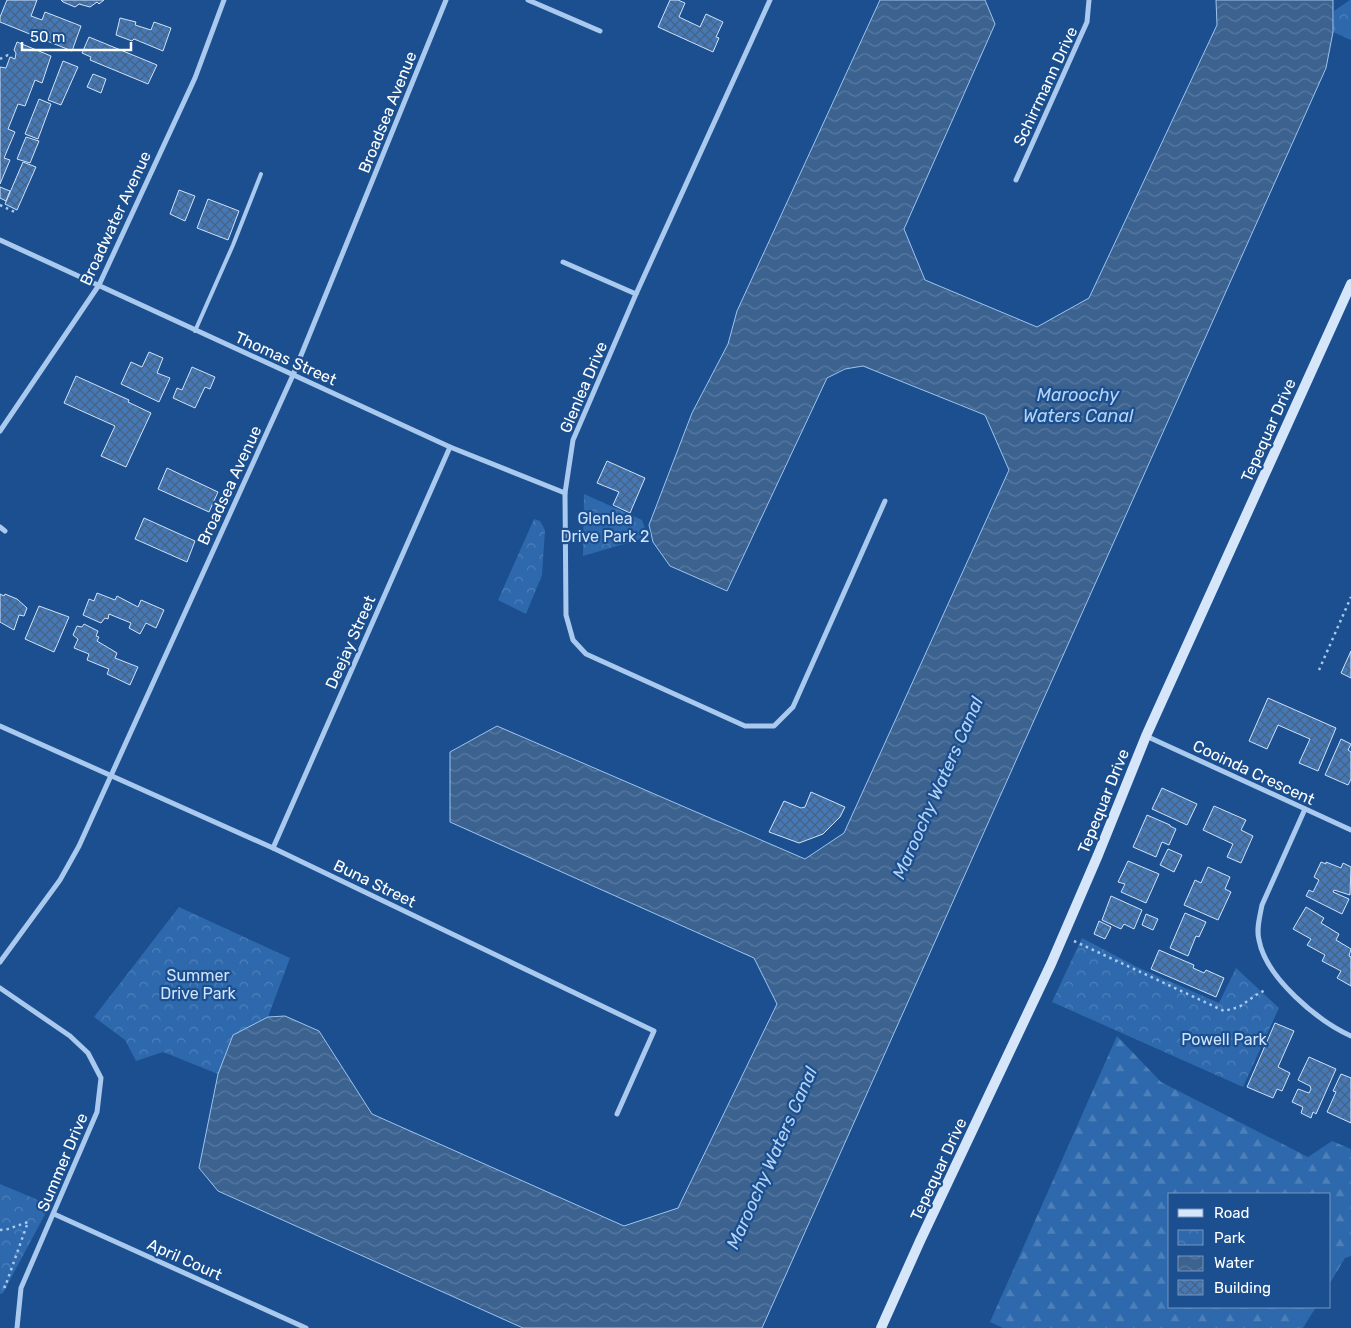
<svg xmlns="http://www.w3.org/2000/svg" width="1351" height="1328" font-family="Rubik,sans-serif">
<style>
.forest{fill:url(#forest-firs)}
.park{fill:url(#park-crowns)}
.water{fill:url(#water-waves);stroke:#9cc4f0}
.building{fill:url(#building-cross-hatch);stroke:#cfe3fa}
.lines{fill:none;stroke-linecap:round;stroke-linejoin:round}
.path{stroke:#a9c9ee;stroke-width:2.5;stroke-dasharray:2.5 4;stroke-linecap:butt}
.lane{stroke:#a9c9ee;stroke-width:4}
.street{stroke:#a9c9ee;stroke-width:5}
.secondary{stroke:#d6e6fa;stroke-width:10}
.labels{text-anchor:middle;stroke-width:4.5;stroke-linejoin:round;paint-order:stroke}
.street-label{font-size:16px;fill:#fff;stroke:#1b4f8f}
.park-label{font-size:16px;fill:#cfe3fa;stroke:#1b4f8f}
.water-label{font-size:18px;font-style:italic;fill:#b5d3f5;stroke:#1b4f8f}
</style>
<defs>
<pattern id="forest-firs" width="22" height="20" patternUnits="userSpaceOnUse" patternTransform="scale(1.25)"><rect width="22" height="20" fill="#2e69ad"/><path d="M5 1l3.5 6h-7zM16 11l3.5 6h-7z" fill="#4d80b9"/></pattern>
<pattern id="park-crowns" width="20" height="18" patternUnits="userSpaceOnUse" patternTransform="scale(1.25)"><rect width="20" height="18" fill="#2e69ad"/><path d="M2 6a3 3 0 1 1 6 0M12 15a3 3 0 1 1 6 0" fill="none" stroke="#4d80b9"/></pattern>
<pattern id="water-waves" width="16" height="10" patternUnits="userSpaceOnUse" patternTransform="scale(1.25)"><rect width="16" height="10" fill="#3c6290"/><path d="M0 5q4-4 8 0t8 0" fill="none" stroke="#597aa1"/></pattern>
<pattern id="building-cross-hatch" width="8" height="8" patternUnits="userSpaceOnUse" patternTransform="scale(1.25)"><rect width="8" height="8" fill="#4478b7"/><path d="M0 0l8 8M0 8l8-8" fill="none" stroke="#486282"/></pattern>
</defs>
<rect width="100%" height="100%" fill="#1b4f8f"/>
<!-- forest -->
<polygon class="forest" points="1117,1036 1161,1082 1308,1157 1332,1141 1351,1149 1351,1256 1345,1258 1330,1283 1330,1194 1170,1194 1170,1307 1316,1307 1303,1328 1003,1328 990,1322"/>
<!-- park -->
<g class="park">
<polygon points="1350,0 1351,0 1351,40 1333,32 1334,11"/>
<polygon points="584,494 642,520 648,537 583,556"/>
<polygon points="534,519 540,521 545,530 542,575 526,614 498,600"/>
<polygon points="179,907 290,958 268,1017 233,1035 218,1074 163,1052 136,1061 125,1040 94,1017"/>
<polygon points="1082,938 1137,967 1219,1003 1236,968 1279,1008 1243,1087 1052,1002"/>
<polygon points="0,1184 50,1205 3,1293 0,1294"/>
</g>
<!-- water -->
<polygon class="water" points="880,0 985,0 995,24 904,229 925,280 1037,327 1089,298 1217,25 1216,0 1333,0 1333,32 1326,68 762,1328 523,1328 218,1191 199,1168 218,1074 233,1035 268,1017 285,1016 319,1031 372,1114 624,1226 678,1208 777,1004 754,958 450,822 450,752 497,726 805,859 844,833 1009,470 985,415 863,366 845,369 827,378 727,591 670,566 653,542 649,525 692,413 728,344 737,311"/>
<!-- building -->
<g class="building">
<polygon points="7,0 37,0 31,16 42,20 45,12 81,26 72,51 0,22 0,17"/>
<polygon points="61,0 104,0 99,4 97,2 90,7 79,4 75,7 63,2"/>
<polygon points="670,0 678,0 685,3 679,17 700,27 706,14 723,22 716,37 719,38 713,52 658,27"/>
<polygon points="120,18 136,22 135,25 151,30 154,22 171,28 163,51 134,39 132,41 116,35"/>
<polygon points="89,37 157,65 148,84 90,60 91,57 82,53"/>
<polygon points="17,42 51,56 42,83 35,80 25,106 18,104 8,129 15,132 4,158 10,160 0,184 0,67 6,68 10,57 15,59 16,53 14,50"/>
<polygon points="63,61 78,67 61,105 48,100"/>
<polygon points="93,74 106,79 101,93 87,87"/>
<polygon points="39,99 51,104 38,139 25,134"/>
<polygon points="26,137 39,141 30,163 17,159"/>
<polygon points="23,162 36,167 17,210 5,204"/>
<polygon points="0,187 10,191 6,201 0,198"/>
<polygon points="179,190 195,196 185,221 170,214"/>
<polygon points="208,199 239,211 228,240 197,228"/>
<polygon points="149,352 163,358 157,373 170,378 159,402 121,384 131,362 142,367"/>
<polygon points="192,367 215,377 210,389 205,387 195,408 173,398 177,388 182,390"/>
<polygon points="76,376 129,400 128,402 151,413 126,467 101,456 115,426 64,403"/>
<polygon points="607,461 645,478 630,513 613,505 619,492 597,483"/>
<polygon points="167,468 218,492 209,512 158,489"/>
<polygon points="144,518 195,541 187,562 135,539"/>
<polygon points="97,593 115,600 117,596 138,607 141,600 164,610 156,628 146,623 140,634 129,628 131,623 109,614 108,619 105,618 101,623 83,615 89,599 94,601"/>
<polygon points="0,594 4,596 5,594 17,599 27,608 24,616 19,615 14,630 0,622"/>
<polygon points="39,606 69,617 54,652 25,639"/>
<polygon points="84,624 98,631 96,636 99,637 97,641 117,653 115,658 138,667 130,685 107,674 109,669 87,660 89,654 74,648 78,639 73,635 77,626 82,627"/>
<polygon points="1351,651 1351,678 1341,673"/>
<polygon points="1268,698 1336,728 1318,771 1299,763 1310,739 1278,725 1267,749 1249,741"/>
<polygon points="1341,739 1351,744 1348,750 1351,752 1351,779 1348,785 1325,775"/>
<polygon points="1162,788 1197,804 1187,825 1152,809"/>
<polygon points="811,792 845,807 840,817 823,834 799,843 769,832 784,801 801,808 805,807"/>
<polygon points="1214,806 1246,820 1241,830 1253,836 1241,863 1227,857 1233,844 1203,830"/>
<polygon points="1147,815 1170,825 1170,826 1176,829 1169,845 1162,842 1156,857 1133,847"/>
<polygon points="1168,849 1182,855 1174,872 1160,865"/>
<polygon points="1128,861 1159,874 1146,903 1121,892 1125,884 1118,882"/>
<polygon points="1321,862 1326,864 1326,862 1341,868 1343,863 1351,867 1350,895 1334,890 1333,892 1349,899 1342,914 1306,896 1309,890 1313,892 1319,880 1314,877"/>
<polygon points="1208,867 1230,877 1225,889 1231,892 1218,920 1184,905 1195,880 1201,883"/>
<polygon points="1111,896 1142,910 1134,929 1124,924 1121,929 1102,920"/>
<polygon points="1306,907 1324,918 1321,923 1339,934 1336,940 1351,949 1349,956 1351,957 1351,986 1337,978 1341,971 1322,961 1325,955 1307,945 1311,939 1293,929"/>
<polygon points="1185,913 1206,922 1199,937 1196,936 1188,956 1170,948"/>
<polygon points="1146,914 1158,919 1153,930 1142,925"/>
<polygon points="1099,921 1111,927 1105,939 1094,934"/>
<polygon points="1159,950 1194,965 1193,968 1204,973 1206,970 1224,978 1216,997 1151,969"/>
<polygon points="1275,1023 1294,1031 1278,1067 1290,1073 1282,1091 1277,1089 1273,1098 1247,1087"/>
<polygon points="1309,1057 1336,1069 1316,1114 1313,1112 1311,1118 1301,1113 1303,1107 1292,1102 1298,1089 1309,1093 1311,1089 1310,1086 1298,1080"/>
<polygon points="1341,1074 1351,1078 1351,1123 1327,1112 1336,1092 1333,1091"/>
</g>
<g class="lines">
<!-- path -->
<g class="path">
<polyline points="0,59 8,55 12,57"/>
<polyline points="0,205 17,213"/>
<polyline points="1319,670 1351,597"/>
<polyline points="1074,941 1224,1011 1239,1007 1256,995 1267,989"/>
<polyline points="0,1230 8,1229 28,1222 5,1287 0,1284"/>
</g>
<!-- lane -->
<polyline class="lane" points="195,331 233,245 261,174"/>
<!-- street -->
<g class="street">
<polyline points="528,0 600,31"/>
<polyline points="770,0 636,294 573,440 565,493 566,615 573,640 586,654 745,726 774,726 793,707 885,501"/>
<polyline points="1016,180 1087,22 1089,0"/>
<polyline points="0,240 450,447 565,493"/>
<polyline points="563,262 636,294"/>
<polyline points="0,431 99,285 195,78 224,0"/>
<polyline points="0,527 5,531"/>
<polyline points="0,726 273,848 654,1031 617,1114"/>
<polyline points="1146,736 1351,830"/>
<path d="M1305 809 1262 905C1260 916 1256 929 1259 940 1266 978 1318 1021 1351 1036"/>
<polyline points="273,848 450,447"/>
<polyline points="0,962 60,880 79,846 293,375 446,0"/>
<polyline points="0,988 70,1036 88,1053 101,1078 97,1112 21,1288 17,1328"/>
<polyline points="54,1214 306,1328"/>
</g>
<!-- secondary -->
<polyline class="secondary" points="881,1328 920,1241 1051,964 1098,855 1146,736 1351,284"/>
</g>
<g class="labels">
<!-- street labels -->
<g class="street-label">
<text transform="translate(1045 86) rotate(-65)" y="6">Schirrmann Drive</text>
<text transform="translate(387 112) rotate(-68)" y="6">Broadsea Avenue</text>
<text transform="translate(115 218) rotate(-65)" y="6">Broadwater Avenue</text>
<text transform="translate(286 358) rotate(24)" y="6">Thomas Street</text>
<text transform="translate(583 387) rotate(-67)" y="6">Glenlea Drive</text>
<text transform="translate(1268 430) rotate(-66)" y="6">Tepequar Drive</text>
<text transform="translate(229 485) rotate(-65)" y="6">Broadsea Avenue</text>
<text transform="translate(350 642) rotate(-66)" y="6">Deejay Street</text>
<text transform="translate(1254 772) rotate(25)" y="6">Cooinda Crescent</text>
<text transform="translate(1103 801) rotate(-68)" y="6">Tepequar Drive</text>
<text transform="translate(375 883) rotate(26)" y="6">Buna Street</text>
<text transform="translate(62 1162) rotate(-67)" y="6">Summer Drive</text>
<text transform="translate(938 1169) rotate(-65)" y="6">Tepequar Drive</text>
<text transform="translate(185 1259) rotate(24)" y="6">April Court</text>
</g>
<!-- park labels -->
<g class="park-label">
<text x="605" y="524">Glenlea<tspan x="605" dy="18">Drive Park 2</tspan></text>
<text x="198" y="981">Summer<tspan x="198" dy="18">Drive Park</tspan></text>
<text x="1224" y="1045">Powell Park</text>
</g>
<!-- water labels -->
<g class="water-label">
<text x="1078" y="401">Maroochy<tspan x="1078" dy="21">Waters Canal</tspan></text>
<text transform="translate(938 788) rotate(-66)" y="6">Maroochy Waters Canal</text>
<text transform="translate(772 1158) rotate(-66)" y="6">Maroochy Waters Canal</text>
</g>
</g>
<!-- legend -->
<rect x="1168" y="1193" width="162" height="115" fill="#1b4f8f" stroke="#7695bc"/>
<rect x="1178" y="1209" width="25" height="8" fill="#d6e6fa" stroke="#7695bc"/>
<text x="1214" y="1218" font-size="15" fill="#ffffff">Road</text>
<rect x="1178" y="1230" width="25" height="15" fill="url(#park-crowns)" stroke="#7695bc"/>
<text x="1214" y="1243" font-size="15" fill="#ffffff">Park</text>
<rect x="1178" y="1256" width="25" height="15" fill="url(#water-waves)" stroke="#7695bc"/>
<text x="1214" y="1268" font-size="15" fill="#ffffff">Water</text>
<rect x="1178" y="1280" width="25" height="15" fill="url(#building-cross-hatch)" stroke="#7695bc"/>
<text x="1214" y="1293" font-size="15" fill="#ffffff">Building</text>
<!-- scale -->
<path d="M22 42v8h109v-8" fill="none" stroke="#ffffff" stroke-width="2.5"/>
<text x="30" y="42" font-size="15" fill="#ffffff" stroke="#1b4f8f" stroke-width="4" paint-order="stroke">50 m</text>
</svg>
